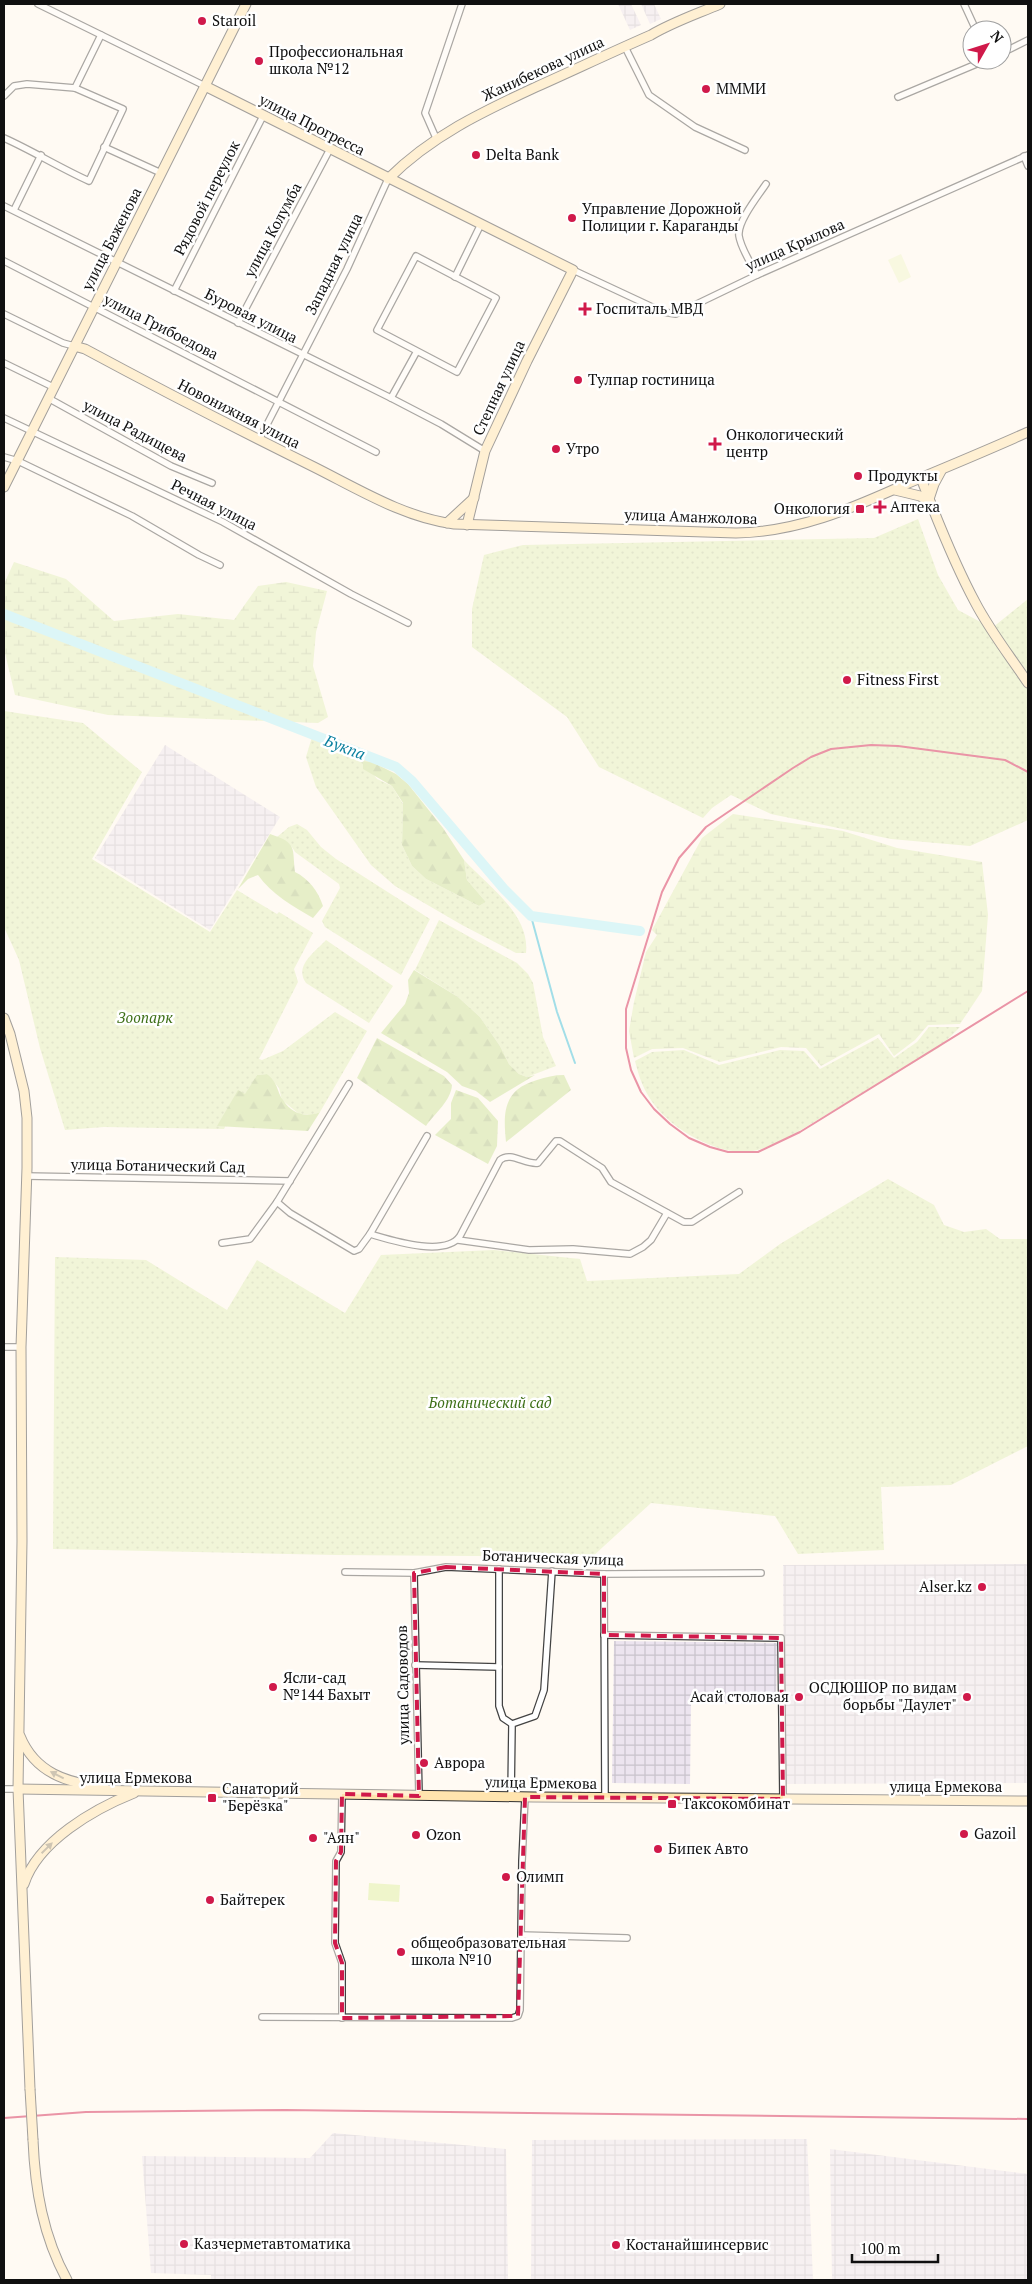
<svg xmlns="http://www.w3.org/2000/svg" width="1032" height="2284" font-family="'PT Serif',serif">
<style>
.industrial{fill:url(#industrial-grid)}
.grass{fill:url(#grass-dots)}
.forest{fill:url(#forest-firs)}
.wetland{fill:url(#wetland-marsh)}
.pitch{fill:#eff5cb}
.lines{fill:none;stroke-linecap:round;stroke-linejoin:round}
.stream{stroke:#32bddb;stroke-width:2}
.river{stroke:#b2f1fc;stroke-width:10}
.street-casing{stroke:#434343;stroke-width:8}
.secondary-casing{stroke:#323232;stroke-width:11}
.street{stroke:#fff;stroke-width:5.5}
.secondary{stroke:#ffe4ae;stroke-width:9}
.rail{stroke:#d0194a;stroke-width:2}
.secondary-bridge-casing{stroke:#323232;stroke-width:11;stroke-linecap:butt}
.secondary-bridge{stroke:#ffe4ae;stroke-width:9}
.oneway{fill:#938567}
.marked{fill:none;stroke:#d0194a;stroke-width:4;stroke-dasharray:10 6;stroke-linejoin:round}
.poi-dot{fill:#d0194a;stroke:#fff;stroke-width:2}
.labels{text-anchor:middle;stroke-width:5;stroke-linejoin:round;paint-order:stroke}
.poi-label{font-size:15px;fill:#101010;stroke:#fff;text-anchor:start}
.street-label{font-size:15px;fill:#101010;stroke:#fff}
.park-label{font-size:15px;font-style:italic;fill:#3e7018;stroke:#fff}
.water-label{font-size:16px;font-style:italic;fill:#0c81a0;stroke:#fff}
</style>
<defs>
<pattern id="industrial-grid" width="8" height="8" patternUnits="userSpaceOnUse" patternTransform="scale(1.25)"><rect width="8" height="8" fill="#ece4ef"/><path d="M0 4h8M4 0v8" fill="none" stroke="#c9c3cc"/></pattern>
<pattern id="grass-dots" width="8" height="8" patternUnits="userSpaceOnUse" patternTransform="scale(1.25)"><rect width="8" height="8" fill="#e0efb8"/><path d="M2 2h.1M6 6h.1" fill="none" stroke="#bfcc9d" stroke-width="1.8" stroke-linecap="round"/></pattern>
<pattern id="forest-firs" width="22" height="20" patternUnits="userSpaceOnUse" patternTransform="scale(1.25)"><rect width="22" height="20" fill="#c8e196"/><path d="M5 1l3.5 6h-7zM16 11l3.5 6h-7z" fill="#abc080"/></pattern>
<pattern id="wetland-marsh" width="20" height="14" patternUnits="userSpaceOnUse" patternTransform="scale(1.25)"><rect width="20" height="14" fill="#e0efb8"/><path d="M1 5h8M5 5V1M11 12h8M15 12V8" fill="none" stroke="#bfcc9d"/></pattern>
</defs>
<rect width="100%" height="100%" fill="#fffaf3"/>
<!-- industrial -->
<g class="industrial">
<polygon points="618,4 631,4 641,25 630,30"/>
<polygon points="641,4 654,4 661,19 650,24"/>
<polygon points="165,745 280,817 210,930 95,858"/>
<polygon points="1028,1564 1028,1783 784,1784 783,1565"/>
<polygon points="614,1641 777,1643 776,1704 691,1703 690,1784 612,1783"/>
<polygon points="333,2133 506,2149 508,2280 211,2280 211,2275 151,2273 142,2156 310,2158"/>
<polygon points="807,2139 813,2280 531,2280 532,2140"/>
<polygon points="830,2149 1028,2174 1028,2280 832,2280"/>
</g>
<!-- grass -->
<g class="grass">
<polygon points="918,519 938,575 958,610 992,628 1028,599 1028,820 970,846 891,839 771,814 731,795 712,808 703,818 599,767 567,717 472,647 472,609 484,555 523,545 874,538"/>
<polygon points="4,711 83,723 142,772 92,859 210,932 237,890 277,914 279,912 313,933 294,969 298,982 259,1059 262,1060 283,1051 335,1012 367,1031 320,1112 312,1115 299,1114 282,1100 279,1088 267,1074 257,1075 245,1095 242,1093 224,1129 104,1127 65,1130 40,1048 19,960 4,927"/>
<path d="M312 737 372 762 363 761 377 779 392 786 403 804 402 845 412 866 426 879 479 906 486 902 467 880 464 860C488 886 530 914 526 953H516L462 925 395 886 371 865 316 787 306 757Z"/>
<path d="M297 824 307 830 321 847 336 859 430 919 401 975 325 927 322 921 340 888 339 884 295 852C291 844 286 841 277 837L289 827Z"/>
<polygon points="439,920 517,963 528,974 533,983 543,1037 556,1066 527,1077 519,1074 509,1064 500,1046 480,1017 458,997 415,970"/>
<path d="M326 940 393 986 369 1023 306 983C294 966 314 953 326 940Z"/>
<path d="M929 1027H960L940 1047 789 1137C776 1143 762 1151 746 1152 712 1153 666 1126 649 1097 642 1086 638 1073 635 1061L652 1052 684 1050 719 1065 780 1050 804 1051 820 1069 878 1038 894 1058 917 1042Z"/>
<polygon points="888,1179 934,1205 944,1225 964,1232 986,1229 1000,1239 1028,1239 1028,1446 951,1485 881,1487 884,1550 798,1554 775,1516 651,1503 592,1557 335,1555 53,1549 55,1257 146,1260 227,1310 257,1260 345,1313 381,1255 494,1250 580,1259 587,1281 739,1274 780,1244"/>
</g>
<!-- forest -->
<g class="forest">
<polygon points="363,761 372,762 396,774 408,784 443,828 464,860 467,880 486,902 479,906 426,879 412,866 402,845 403,803 392,786 363,769"/>
<path d="M270 834C298 843 292 848 295 872 309 879 318 891 323 906L313 918C293 906 271 894 258 875L248 879 238 889Z"/>
<polygon points="414,970 458,997 480,1017 500,1046 509,1064 519,1074 527,1077 535,1075 490,1102 476,1091 462,1086 447,1072 381,1033 405,1004 409,993 408,980"/>
<path d="M377 1038 444 1076 452 1085C451 1101 435 1113 426 1126L357 1078Z"/>
<path d="M267 1074C279 1084 276 1090 283 1100 292 1114 306 1118 320 1112L308 1131 217 1126 238 1090 245 1094 257 1075Z"/>
<path d="M564 1075 571 1090 506 1142C503 1112 503 1090 537 1080 546 1077 554 1075 564 1075Z"/>
<polygon points="456,1090 478,1098 498,1121 497,1146 488,1164 435,1135 451,1119 451,1103"/>
</g>
<!-- wetland -->
<g class="wetland">
<polygon points="14,562 66,579 114,621 178,614 234,620 258,586 286,582 327,591 316,632 313,666 328,717 318,723 108,715 15,695 4,649 4,584"/>
<polygon points="733,814 843,831 897,848 982,862 988,915 982,991 960,1024 928,1025 915,1040 894,1056 879,1034 821,1066 806,1048 781,1047 720,1062 683,1048 652,1049 634,1058 629,1031 634,1002 646,952 657,935 652,930 702,838"/>
</g>
<!-- pitch -->
<g class="pitch">
<polygon points="901,254 911,277 899,283 888,260"/>
<polygon points="369,1883 400,1885 399,1902 368,1900"/>
</g>
<g class="lines">
<!-- stream -->
<polyline class="stream" points="531,916 557,1012 575,1063"/>
<!-- river -->
<polyline class="river" points="4,614 396,767 412,781 504,889 531,916 640,931"/>
<defs>
<g id="street">
<polyline points="38,4 205,86"/>
<polyline points="964,4 976,30"/>
<polyline points="625,47 649,95 695,127 745,150"/>
<polyline points="1002,53 1028,40"/>
<polyline points="75,88 101,35"/>
<path d="M4 96 14 86 27 84 75 88 123 109 89 181C60 168 33 151 4 138"/>
<polyline points="898,97 986,60"/>
<polyline points="436,138 425,113 462,4"/>
<polyline points="104,147 161,173"/>
<polyline points="1024,156 1028,166"/>
<polyline points="4,206 391,398 441,424 485,451"/>
<polyline points="14,210 41,155"/>
<polyline points="4,261 376,452"/>
<polyline points="573,270 663,312 676,314 757,275 1028,155"/>
<path d="M757 275C751 263 741 249 739 236 737 222 758 196 766 184"/>
<polyline points="455,277 481,224"/>
<polyline points="174,291 263,116"/>
<polyline points="4,314 63,343 74,346"/>
<polyline points="238,323 330,149"/>
<polyline points="4,363 53,387"/>
<polyline points="48,398 171,466 212,483"/>
<polyline points="391,398 417,351 457,372 496,298 416,256 377,330 417,351"/>
<polyline points="4,418 223,522 351,594 408,623"/>
<polyline points="259,440 347,269 388,179"/>
<polyline points="4,457 18,461 132,516 199,555 220,565"/>
<polyline points="26,1176 290,1181"/>
<path d="M277 1202 290 1213 354 1251 359 1249 370 1234C391 1240 445 1258 460 1236L500 1160C511 1151 525 1165 538 1163L556 1141H560L602 1168 611 1182 684 1222H692L739 1192"/>
<polyline points="370,1234 427,1136"/>
<polyline points="458,1240 529,1250 573,1249 630,1254 643,1247 651,1240 667,1213"/>
<polyline points="222,1243 250,1239 277,1202 349,1084"/>
<polyline points="4,1347 21,1347"/>
<polyline points="499,1569 499,1706 503,1718 512,1724"/>
<polyline points="345,1572 414,1573 446,1567 604,1574 761,1573"/>
<polyline points="414,1573 419,1796"/>
<polyline points="604,1574 605,1798"/>
<polyline points="604,1635 781,1638 783,1799"/>
<polyline points="415,1665 499,1667"/>
<polyline points="4,1789 18,1789"/>
<polyline points="511,1797 512,1724 535,1716 544,1690 552,1571"/>
<polyline points="521,1935 627,1938"/>
<polyline points="262,2017 512,2018 518,2016 520,2010 522,1861 525,1797"/>
<polyline points="342,2018 342,1963 335,1943 336,1861 341,1852 342,1794"/>
</g>
<g id="secondary">
<polyline points="205,86 573,270 527,361 485,451 467,525"/>
<path d="M388 179C431 136 482 112 536 87 574 70 612 52 651 35 673 22 697 14 720 4"/>
<path d="M74 346 85 349C161 390 237 429 314 467 358 489 405 518 454 524L736 533C797 532 851 509 906 484 947 467 988 450 1028 432"/>
<path d="M921 478C937 520 954 563 975 602 990 631 1010 656 1028 683"/>
<polyline points="4,487 246,4"/>
<polyline points="895,490 920,496 930,502"/>
<polyline points="929,499 934,484 941,471"/>
<polyline points="447,523 474,498"/>
<polyline points="4,1018 10,1034 24,1091 27,1118 27,1168 21,1347 22,1541 18,1789 30,2089"/>
<path d="M20 1736C35 1773 67 1783 104 1787"/>
<polyline points="18,1789 533,1797 1028,1801"/>
<path d="M24 1884C38 1841 94 1809 134 1793"/>
<path d="M33 2140C35 2189 43 2236 67 2280"/>
</g>
</defs>
<!-- street casing -->
<use href="#street" class="street-casing"/>
<!-- secondary casing -->
<use href="#secondary" class="secondary-casing"/>
<!-- street -->
<use href="#street" class="street"/>
<!-- secondary -->
<use href="#secondary" class="secondary"/>
<!-- rail -->
<g class="rail">
<polyline points="1028,772 1005,760 898,746 871,745 831,749 811,757 793,768 706,827 679,858 662,892 626,1009 626,1048 631,1070 641,1092 654,1109 670,1124 689,1138 710,1147 728,1152 758,1152 800,1132 1028,991"/>
<polyline points="4,2118 86,2112 285,2110 1028,2119"/>
</g>
<defs>
<polyline id="secondary-bridge" points="30,2089 33,2140"/>
</defs>
<!-- secondary-bridge casing -->
<use href="#secondary-bridge" class="secondary-bridge-casing"/>
<!-- secondary-bridge -->
<use href="#secondary-bridge" class="secondary-bridge"/>
</g>
<!-- one-way arrows -->
<defs><path id="oneway-solid" d="M-6-.8H1V-3.2L6.5 0L1 3.2V.8H-6Z" transform="scale(1.25)"/></defs>
<g class="oneway">
<use href="#oneway-solid" transform="translate(57 1775) rotate(-153)"/>
<use href="#oneway-solid" transform="translate(47 1848) rotate(-44)"/>
</g>
<!-- marked area -->
<path d="M0 0H1032V2284H0ZM446 1567 604 1574V1635L781 1638 783 1799 525 1797 518 2016 342 2018V1963L335 1943 336 1861 341 1852 342 1794 419 1796 414 1573Z" fill="#fffaf3" fill-opacity=".55" fill-rule="evenodd"/>
<path class="marked" d="M446 1567 604 1574V1635L781 1638 783 1799 525 1797 518 2016 342 2018V1963L335 1943 336 1861 341 1852 342 1794 419 1796 414 1573Z"/>
<!-- markers -->
<g class="poi-dot">
<circle cx="202" cy="21" r="5"/>
<circle cx="259" cy="61" r="5"/>
<circle cx="706" cy="89" r="5"/>
<circle cx="476" cy="155" r="5"/>
<circle cx="572" cy="218" r="5"/>
<path d="M582.5 301.5h5v5h5v5h-5v5h-5v-5h-5v-5h5z"/>
<circle cx="578" cy="380" r="5"/>
<path d="M712.5 436.5h5v5h5v5h-5v5h-5v-5h-5v-5h5z"/>
<circle cx="556" cy="449" r="5"/>
<circle cx="858" cy="476" r="5"/>
<path d="M877.5 499.5h5v5h5v5h-5v5h-5v-5h-5v-5h5z"/>
<rect x="855" y="504" width="10" height="10" rx="2.5"/>
<circle cx="847" cy="680" r="5"/>
<circle cx="982" cy="1587" r="5"/>
<circle cx="273" cy="1687" r="5"/>
<circle cx="799" cy="1697" r="5"/>
<circle cx="967" cy="1697" r="5"/>
<circle cx="424" cy="1763" r="5"/>
<rect x="207" y="1793" width="10" height="10" rx="2.5"/>
<rect x="667" y="1799" width="10" height="10" rx="2.5"/>
<circle cx="964" cy="1834" r="5"/>
<circle cx="416" cy="1835" r="5"/>
<circle cx="313" cy="1838" r="5"/>
<circle cx="658" cy="1849" r="5"/>
<circle cx="506" cy="1877" r="5"/>
<circle cx="210" cy="1900" r="5"/>
<circle cx="401" cy="1952" r="5"/>
<circle cx="184" cy="2244" r="5"/>
<circle cx="616" cy="2245" r="5"/>
</g>
<g class="labels">
<!-- poi labels -->
<g class="poi-label">
<text x="212" y="26">Staroil</text>
<text x="269" y="57">Профессиональная<tspan x="269" dy="17">школа №12</tspan></text>
<text x="716" y="94">МММИ</text>
<text x="486" y="160">Delta Bank</text>
<text x="582" y="214">Управление Дорожной<tspan x="582" dy="17">Полиции г. Караганды</tspan></text>
<text x="596" y="314">Госпиталь МВД</text>
<text x="588" y="385">Тулпар гостиница</text>
<text x="726" y="440">Онкологический<tspan x="726" dy="17">центр</tspan></text>
<text x="566" y="454">Утро</text>
<text x="868" y="481">Продукты</text>
<text x="890" y="512">Аптека</text>
<text x="850" y="514" text-anchor="end">Онкология</text>
<text x="857" y="685">Fitness First</text>
<text x="972" y="1592" text-anchor="end">Alser.kz</text>
<text x="283" y="1683">Ясли-сад<tspan x="283" dy="17">№144 Бахыт</tspan></text>
<text x="957" y="1693" text-anchor="end">ОСДЮШОР по видам<tspan x="957" dy="17">борьбы "Даулет"</tspan></text>
<text x="789" y="1702" text-anchor="end">Асай столовая</text>
<text x="434" y="1768">Аврора</text>
<text x="222" y="1794">Санаторий<tspan x="222" dy="17">"Берёзка"</tspan></text>
<text x="682" y="1809">Таксокомбинат</text>
<text x="974" y="1839">Gazoil</text>
<text x="426" y="1840">Ozon</text>
<text x="323" y="1843">"Аян"</text>
<text x="668" y="1854">Бипек Авто</text>
<text x="516" y="1882">Олимп</text>
<text x="220" y="1905">Байтерек</text>
<text x="411" y="1948">общеобразовательная<tspan x="411" dy="17">школа №10</tspan></text>
<text x="194" y="2249">Казчерметавтоматика</text>
<text x="626" y="2250">Костанайшинсервис</text>
</g>
<!-- street labels -->
<g class="street-label">
<text transform="translate(543 69) rotate(-25)" y="5">Жанибекова улица</text>
<text transform="translate(312 125) rotate(27)" y="5">улица Прогресса</text>
<text transform="translate(207 198) rotate(-63)" y="5">Рядовой переулок</text>
<text transform="translate(273 230) rotate(-62)" y="5">улица Колумба</text>
<text transform="translate(112 239) rotate(-63)" y="5">улица Баженова</text>
<text transform="translate(795 245) rotate(-24)" y="5">улица Крылова</text>
<text transform="translate(334 264) rotate(-64)" y="5">Западная улица</text>
<text transform="translate(251 316) rotate(27)" y="5">Буровая улица</text>
<text transform="translate(161 327) rotate(27)" y="5">улица Грибоедова</text>
<text transform="translate(499 388) rotate(-65)" y="5">Степная улица</text>
<text transform="translate(239 414) rotate(27)" y="5">Новонижняя улица</text>
<text transform="translate(135 431) rotate(28)" y="5">улица Радищева</text>
<text transform="translate(214 505) rotate(27)" y="5">Речная улица</text>
<text transform="translate(691 517) rotate(2)" y="5">улица Аманжолова</text>
<text transform="translate(158 1166) rotate(1)" y="5">улица Ботанический Сад</text>
<text transform="translate(553 1558) rotate(2)" y="5">Ботаническая улица</text>
<text transform="translate(403 1685) rotate(-91)" y="5">улица Садоводов</text>
<text x="136" y="1783">улица Ермекова</text>
<text transform="translate(541 1783) rotate(1)" y="5">улица Ермекова</text>
<text x="946" y="1792">улица Ермекова</text>
</g>
<!-- park labels -->
<g class="park-label">
<text x="145" y="1023">Зоопарк</text>
<text x="490" y="1408">Ботанический сад</text>
</g>
<!-- water labels -->
<g class="water-label">
<text transform="translate(345 747) rotate(21)" y="6">Букпа</text>
</g>
</g>
<!-- border -->
<rect width="1032" height="2284" fill="none" stroke="#101010" stroke-width="10"/>
<!-- north arrow -->
<g transform="translate(987 45) rotate(51)"><circle r="24" fill="#ffffff" stroke="#9f9f9f"/>
<path d="M0-4L9 19L0 12L-9 19Z" fill="#d0194a"/>
<text y="-8" font-size="14" font-weight="bold" text-anchor="middle" fill="#101010">N</text>
</g>
<!-- scale -->
<path d="M852 2254v8h86v-8" fill="none" stroke="#101010" stroke-width="2.5"/>
<text x="860" y="2254" font-size="15" fill="#101010" stroke="#ffffff" stroke-width="4" paint-order="stroke">100 m</text>
</svg>
